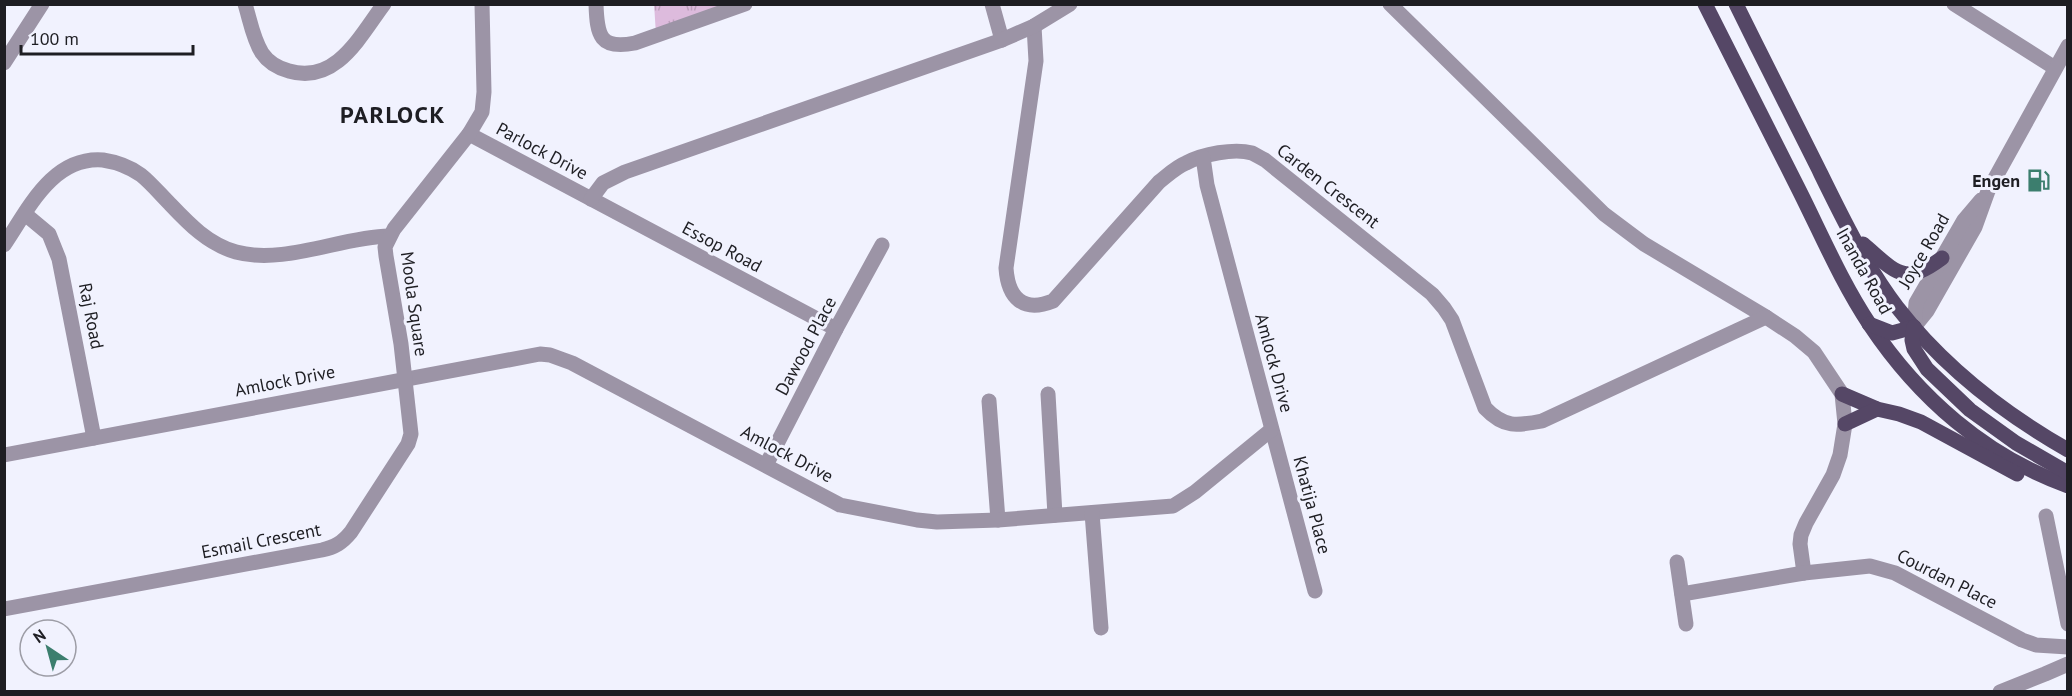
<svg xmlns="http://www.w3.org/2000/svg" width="2072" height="696" font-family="'PT Sans',sans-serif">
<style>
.grass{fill:url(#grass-tufts)}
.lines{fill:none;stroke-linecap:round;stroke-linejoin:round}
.minor{stroke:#9c94a6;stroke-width:15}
.major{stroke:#554766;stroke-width:15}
.labels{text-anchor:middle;stroke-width:6;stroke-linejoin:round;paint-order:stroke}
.street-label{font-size:18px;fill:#1e1e23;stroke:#f1f2fe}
.poi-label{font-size:18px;font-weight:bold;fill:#1e1e23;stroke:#f1f2fe;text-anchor:end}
.district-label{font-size:24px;font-weight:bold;letter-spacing:1.5px;fill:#1e1e23;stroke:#f1f2fe}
</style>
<defs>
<pattern id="grass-tufts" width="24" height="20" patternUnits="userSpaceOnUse" patternTransform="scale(1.5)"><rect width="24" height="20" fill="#dbd"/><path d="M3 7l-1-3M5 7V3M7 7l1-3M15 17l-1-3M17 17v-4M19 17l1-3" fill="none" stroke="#bda0bd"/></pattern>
</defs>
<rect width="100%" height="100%" fill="#f1f2fe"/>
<!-- grass -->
<polygon class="grass" points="654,4 739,5 656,34"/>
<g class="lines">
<!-- minor -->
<g class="minor">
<path d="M245 4C250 20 253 39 262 53 268 62 278 68 289 71 336 85 360 36 384 4"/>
<path d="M596 4C597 36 600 50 635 43L745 4"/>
<polyline points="992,4 1002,40"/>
<polyline points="1390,4 1604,214 1644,244 1766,317 1795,336 1814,352 1842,394 1845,424 1840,455 1833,475 1806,523 1801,535 1800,544 1804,573"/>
<polyline points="1954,4 2055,68"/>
<path d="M1034 26 1036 61 1006 268C1008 298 1023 313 1053 301L1159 182C1168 175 1176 167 1186 163 1203 154 1234 148 1252 153 1256 155 1261 158 1265 160L1432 294 1444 308 1452 320 1485 408C1504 428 1517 426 1542 421L1766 317"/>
<polyline points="4,63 42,4"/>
<polyline points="469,134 836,329"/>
<polyline points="1203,157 1207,185 1315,591"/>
<polyline points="591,199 603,183 625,172 1002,40 1034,26 1070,4"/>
<polyline points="25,214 49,234 59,259 94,438"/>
<path d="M4 245C28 210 52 156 103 160 116 162 130 167 141 175 151 183 160 194 170 204 189 224 208 244 236 252 284 265 341 237 389 236"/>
<polyline points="1914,327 1927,311 1975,227 1988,191 2068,46"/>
<polyline points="1914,327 1916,303 1964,220 1981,200"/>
<polyline points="1048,394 1055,515"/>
<polyline points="989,401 998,520"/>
<polyline points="4,455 540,354 550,355 572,363 840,505 917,520 937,522 998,520 1173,506 1195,492 1271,430"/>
<polyline points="766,465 836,329 882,245"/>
<polyline points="1092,513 1101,628"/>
<polyline points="2046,516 2068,624"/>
<polyline points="1677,562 1686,624"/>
<polyline points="1682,594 1804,573 1870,566 1895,573 2022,640 2036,645 2068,647"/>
<path d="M4 609 322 550C335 547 342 543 351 532L408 444 411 434 401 344 386 256 385 247 394 229 469 134 482 112 484 92 482 4"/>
<polyline points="2000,692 2045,674 2068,664"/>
</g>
<!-- major -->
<g class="major">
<path d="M1705 4C1737 67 1768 129 1800 192 1822 236 1842 283 1870 325 1918 397 1985 456 2068 486"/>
<path d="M1736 4C1763 59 1791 114 1818 168 1841 215 1865 265 1897 307 1943 366 2003 413 2068 450"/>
<path d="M1863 244C1896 272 1903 287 1942 258"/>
<polyline points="1869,324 1892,333 1914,327"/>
<polyline points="1914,327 1912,340 1914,349 1927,369 1970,410 2016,443 2068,473"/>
<polyline points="1842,394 1877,409 1899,414 1921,422 2017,474"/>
<polyline points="1845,424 1877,409"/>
</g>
</g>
<!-- icons -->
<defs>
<symbol id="fuel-bare" viewBox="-9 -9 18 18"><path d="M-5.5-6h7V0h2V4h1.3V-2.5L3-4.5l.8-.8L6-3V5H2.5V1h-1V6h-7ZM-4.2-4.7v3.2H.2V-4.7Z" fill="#3c7e6e" stroke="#f1f2fe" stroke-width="2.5" paint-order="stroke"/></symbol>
</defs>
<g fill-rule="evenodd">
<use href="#fuel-bare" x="2022" y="164" width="33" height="33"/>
</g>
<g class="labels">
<!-- street labels -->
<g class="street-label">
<text transform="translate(542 151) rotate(28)" y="6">Parlock Drive</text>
<text transform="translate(1328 186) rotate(38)" y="6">Carden Crescent</text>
<text transform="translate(722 247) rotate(28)" y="6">Essop Road</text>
<text transform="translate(1924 251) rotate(-60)" y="6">Joyce Road</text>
<text transform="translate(1864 271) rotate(61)" y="6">Inanda Road</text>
<text transform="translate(414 304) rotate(82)" y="6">Moola Square</text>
<text transform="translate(91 316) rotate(79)" y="6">Raj Road</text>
<text transform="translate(806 346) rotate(-62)" y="6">Dawood Place</text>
<text transform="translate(1274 363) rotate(75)" y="6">Amlock Drive</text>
<text transform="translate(285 381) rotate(-11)" y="6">Amlock Drive</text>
<text transform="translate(787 454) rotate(28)" y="6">Amlock Drive</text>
<text transform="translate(1312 505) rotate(75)" y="6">Khatija Place</text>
<text transform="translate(261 541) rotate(-11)" y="6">Esmail Crescent</text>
<text transform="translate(1947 579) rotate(27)" y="6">Courdan Place</text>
</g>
<!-- poi labels -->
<g class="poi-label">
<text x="2020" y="187">Engen</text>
</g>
<!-- district labels -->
<g class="district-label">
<text x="393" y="123">PARLOCK</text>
</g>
</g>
<!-- border -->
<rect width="2072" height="696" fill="none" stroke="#1e1e23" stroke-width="12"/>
<!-- north arrow -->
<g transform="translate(48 648) rotate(324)"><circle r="28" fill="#f1f2fe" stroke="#9d9da6" stroke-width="1.5"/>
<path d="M0-4.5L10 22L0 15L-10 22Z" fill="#3c7e6e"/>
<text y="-9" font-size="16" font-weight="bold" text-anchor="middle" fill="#1e1e23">N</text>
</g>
<!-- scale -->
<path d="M21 45v9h172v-9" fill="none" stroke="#1e1e23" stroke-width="3"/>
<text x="30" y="45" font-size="18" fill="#1e1e23" stroke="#f1f2fe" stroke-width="4.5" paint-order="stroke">100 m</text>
</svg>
